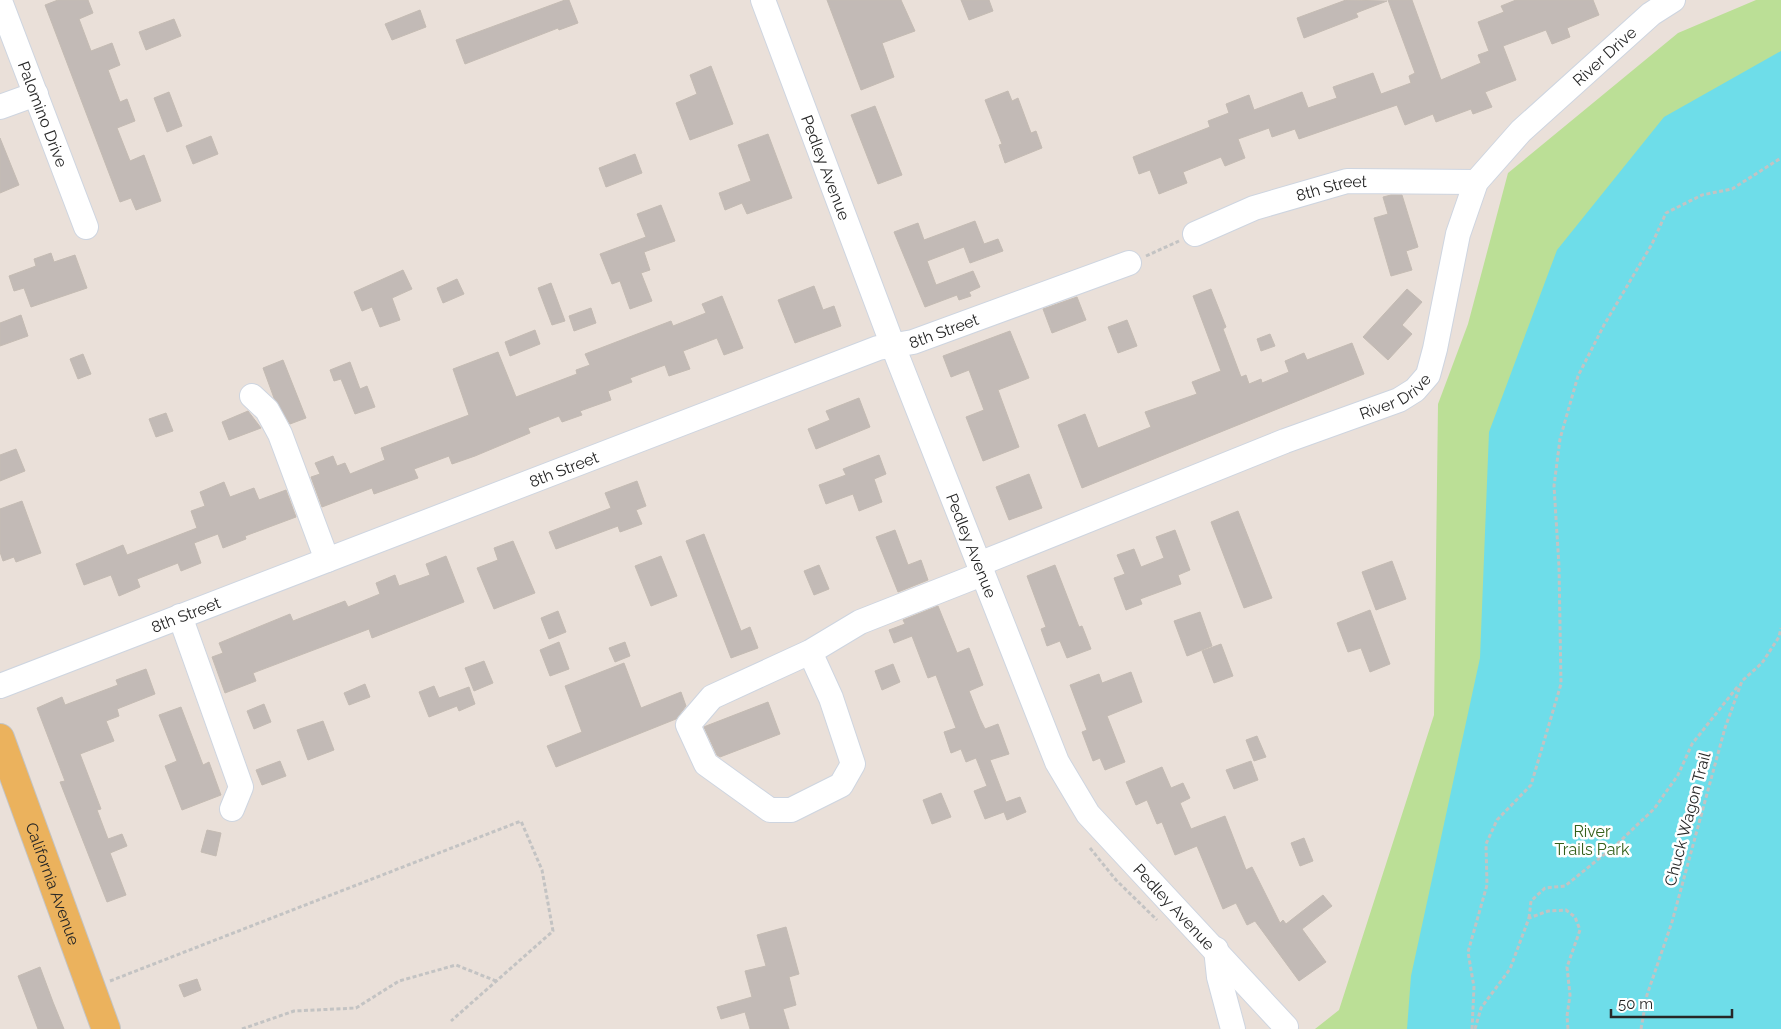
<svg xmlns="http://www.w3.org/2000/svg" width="1781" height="1029" font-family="Raleway,sans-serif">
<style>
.green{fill:#bbdf96}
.water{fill:#6edde9}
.building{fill:#c2bab6;stroke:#c4bbb3}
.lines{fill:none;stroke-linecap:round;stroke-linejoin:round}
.minor-casing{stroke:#ced5e0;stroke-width:26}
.major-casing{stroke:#c3c3c3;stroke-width:30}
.path{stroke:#c3c3c3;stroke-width:3;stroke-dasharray:4 2.5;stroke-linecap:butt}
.minor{stroke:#fff;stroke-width:24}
.major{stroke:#ebb25d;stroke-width:28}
.labels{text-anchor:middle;stroke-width:5;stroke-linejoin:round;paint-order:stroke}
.street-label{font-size:16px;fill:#272727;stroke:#fff}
.park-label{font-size:16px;fill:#35601b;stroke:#fff}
</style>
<rect width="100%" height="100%" fill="#eae0d9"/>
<!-- green -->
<polygon class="green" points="1756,0 1781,0 1781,1029 1315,1029 1339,1010 1434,715 1438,404 1468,324 1508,173 1678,33"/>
<!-- water -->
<polygon class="water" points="1781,51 1781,1029 1407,1029 1411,976 1480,658 1489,432 1557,250 1664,117"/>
<!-- building -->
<g class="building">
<polygon points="58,0 88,0 93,13 79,19 91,51 112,43 120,65 108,70 120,102 127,99 135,121 117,128 130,161 144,155 161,201 136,210 131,198 120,202 45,5"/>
<polygon points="565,0 569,0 578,23 559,30 558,28 465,64 456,40"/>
<polygon points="827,0 901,0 915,31 882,43 894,77 861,90"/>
<polygon points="961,0 989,0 993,11 969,20"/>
<polygon points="1346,0 1387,1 1356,13 1358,17 1304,38 1297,18"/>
<polygon points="1388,0 1412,0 1441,80 1481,63 1478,55 1489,51 1478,22 1504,12 1501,6 1516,0 1593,0 1599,15 1567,28 1570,37 1552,44 1546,30 1503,46 1516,80 1485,92 1492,107 1473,114 1471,109 1436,122 1433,114 1405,125 1397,105 1299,139 1295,129 1272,137 1269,128 1238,139 1245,158 1225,166 1221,157 1183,172 1187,183 1159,194 1150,170 1139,174 1133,157 1210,127 1208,121 1229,113 1226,104 1249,95 1254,110 1302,92 1308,108 1337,98 1333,87 1373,73 1381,94 1411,83 1409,76 1415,73"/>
<polygon points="420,10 426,27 392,40 385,24"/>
<polygon points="174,19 181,36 146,50 139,32"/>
<polygon points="711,66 733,124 690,140 676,103 697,94 690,75"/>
<polygon points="1008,91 1012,101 1018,98 1031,133 1036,131 1042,148 1005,163 999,145 1002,144 985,100"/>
<polygon points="169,92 182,126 167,132 154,98"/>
<polygon points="875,106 902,175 878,184 851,115"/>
<polygon points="768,134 792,198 747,214 742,203 725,210 719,193 751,181 738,145"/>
<polygon points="211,136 218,154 193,164 186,146"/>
<polygon points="0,138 19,185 0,193"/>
<polygon points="635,154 642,173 606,187 599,168"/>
<polygon points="1391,195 1402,195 1418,247 1406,251 1412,270 1391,276 1374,218 1388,214 1383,197"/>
<polygon points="661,205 675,241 644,252 650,270 641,273 652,301 630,309 620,281 612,284 600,254 646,237 637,214"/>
<polygon points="975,221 984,244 998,239 1003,251 970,263 964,247 927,261 936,285 973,271 980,287 969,292 971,296 959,300 957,295 925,307 894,232 918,223 924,240"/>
<polygon points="51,253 54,262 75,255 87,288 31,307 24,288 14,291 9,276 36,266 34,259"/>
<polygon points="403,270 412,289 392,298 400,320 380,327 372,307 362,311 354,292"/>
<polygon points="457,279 464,294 443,303 437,288"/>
<polygon points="551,283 565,321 552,325 538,288"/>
<polygon points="814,286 823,310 834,306 841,326 795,343 778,300"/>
<polygon points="1211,289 1226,327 1223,329 1241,377 1246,375 1249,384 1261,379 1262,383 1289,372 1285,361 1304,353 1307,360 1352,343 1364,374 1082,488 1058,425 1085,414 1098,448 1151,427 1145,412 1197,394 1192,382 1221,371 1193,296"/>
<polygon points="1407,289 1422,302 1402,325 1412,334 1388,360 1363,337"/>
<polygon points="722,296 743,348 724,355 717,338 683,351 690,369 669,376 665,365 630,378 632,382 608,391 611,400 580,411 582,415 562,422 559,416 528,428 530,433 475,456 452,464 449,456 414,469 418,478 374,494 372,488 322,507 311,477 320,474 315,463 333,456 337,466 345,463 350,474 385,460 381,448 469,415 453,369 498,352 516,397 577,374 576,370 590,365 585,354 671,321 673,326 706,313 702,304"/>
<polygon points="1077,297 1086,320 1052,333 1043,309"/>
<polygon points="591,308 596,323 574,331 569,316"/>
<polygon points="21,315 28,336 0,346 0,323"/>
<polygon points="1127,320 1137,346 1118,353 1108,327"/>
<polygon points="535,330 540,344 510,356 505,342"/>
<polygon points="1010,331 1029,378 998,390 1019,447 983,461 966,417 984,410 969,370 951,377 943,356"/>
<polygon points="1270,334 1275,346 1261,351 1257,339"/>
<polygon points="83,354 91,374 78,379 70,359"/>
<polygon points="283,360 306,418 290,424 274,398 263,368"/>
<polygon points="350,362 360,389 367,386 375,407 355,414 341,379 334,381 330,370"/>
<polygon points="859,398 870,427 816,449 808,429 830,420 826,411"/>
<polygon points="248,411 261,428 229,440 222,422"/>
<polygon points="166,413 173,431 156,437 149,419"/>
<polygon points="16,449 25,471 0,481 0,455"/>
<polygon points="879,455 886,474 874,479 882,502 859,511 853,494 826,504 819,485 846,475 843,469"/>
<polygon points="1029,474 1042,508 1009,520 996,487"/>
<polygon points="637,481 646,506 636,510 642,524 620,532 618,526 556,549 549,532 611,508 605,493"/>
<polygon points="224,482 230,497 254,488 259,500 286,490 296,517 245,536 246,539 223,548 218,534 194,543 201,563 181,571 178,563 137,579 140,587 119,596 111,575 84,585 76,564 123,545 127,555 197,528 191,511 205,506 200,492"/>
<polygon points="22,501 41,553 16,562 14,557 3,561 0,552 0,509"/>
<polygon points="1238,511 1272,598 1244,608 1211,522"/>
<polygon points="895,530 908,565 921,560 928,580 898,592 876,537"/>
<polygon points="1175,530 1190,570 1178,575 1181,584 1140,599 1142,604 1126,610 1114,578 1125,574 1117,555 1134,549 1141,567 1164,558 1156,537"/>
<polygon points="704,534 741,631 750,627 758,648 731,658 686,541"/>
<polygon points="513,541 535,593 494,609 477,568 498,560 494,548"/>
<polygon points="446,556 464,602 372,638 369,629 253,673 256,681 225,693 212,657 223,653 219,643 290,614 293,621 345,601 348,607 380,594 376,583 395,575 399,586 430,575 426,564"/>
<polygon points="661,556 677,596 651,606 635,566"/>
<polygon points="1392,561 1406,599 1376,610 1362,572"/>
<polygon points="819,565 829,589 814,595 804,571"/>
<polygon points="1055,565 1079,627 1082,626 1091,649 1067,658 1060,641 1047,646 1041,629 1046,627 1027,576"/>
<polygon points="938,606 957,653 969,648 983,685 969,691 980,719 985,729 998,724 1009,754 990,760 1006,802 1020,797 1026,812 1007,820 1004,812 985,819 974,791 987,786 976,758 966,762 961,749 951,753 944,732 956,728 936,675 928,678 912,636 894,643 889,630 905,624 903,620"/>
<polygon points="1370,610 1390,664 1370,672 1361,648 1348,652 1337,623"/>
<polygon points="558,611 566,632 549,639 541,618"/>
<polygon points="1200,612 1212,646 1187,656 1174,621"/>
<polygon points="559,642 569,669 550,676 540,650"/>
<polygon points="625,642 630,656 615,662 609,648"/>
<polygon points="1221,644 1233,676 1214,683 1202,651"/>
<polygon points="484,661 493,683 474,691 465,668"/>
<polygon points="624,663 641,708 681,692 686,706 676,719 556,767 547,746 582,732 565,686"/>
<polygon points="893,664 900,682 882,690 875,671"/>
<polygon points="146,669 155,694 117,709 119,716 106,721 114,741 80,754 101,809 97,810 108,839 122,834 127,846 110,853 126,895 107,902 60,782 65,781 37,708 62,697 65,705 118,685 116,680"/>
<polygon points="1131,672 1142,702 1107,716 1125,762 1105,770 1100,758 1093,761 1082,732 1087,730 1070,685 1099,674 1102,683"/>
<polygon points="365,684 370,697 349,705 344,693"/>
<polygon points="434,686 439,698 469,687 475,704 459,711 457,706 429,717 419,692"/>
<polygon points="768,702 780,734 720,757 717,755 704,727 706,726"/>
<polygon points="264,704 271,722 254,729 247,711"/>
<polygon points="181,707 203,765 209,762 221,795 182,810 165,766 177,761 159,715"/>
<polygon points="323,721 334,750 308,760 297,730"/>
<polygon points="1257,736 1266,757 1254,761 1246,740"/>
<polygon points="280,761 286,776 262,785 256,770"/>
<polygon points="1251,761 1258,780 1234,789 1226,770"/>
<polygon points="1162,767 1171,788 1183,783 1190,798 1180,803 1191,829 1225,816 1246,870 1252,867 1280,923 1283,920 1286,924 1323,895 1332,906 1302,929 1326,962 1299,981 1255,921 1247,925 1236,903 1223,909 1197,846 1175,855 1162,822 1157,824 1147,800 1136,805 1126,782"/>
<polygon points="941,793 951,817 932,824 923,800"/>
<polygon points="207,830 221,833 216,856 201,852"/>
<polygon points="1304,838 1313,861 1300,866 1291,843"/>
<polygon points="786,927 799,974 789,977 796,1005 783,1009 789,1029 750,1029 745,1012 721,1019 717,1007 752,997 745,971 766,966 757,935"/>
<polygon points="40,967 53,1002 64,1029 38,1029 18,976"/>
<polygon points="197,979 201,990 184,997 179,985"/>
</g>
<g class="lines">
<defs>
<g id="minor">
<path id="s1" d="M763 0 893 346 1057 762 1088 814 1286 1027"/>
<path id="s2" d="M0 1 86 227"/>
<polyline points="0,107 36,94"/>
<path id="s3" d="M1195 234 1254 208 1347 181 1476 182"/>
<polyline points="252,396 267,410 280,434 327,560"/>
<path id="s4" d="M979 564 1285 441 1399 400 1415 390 1428 375 1435 349 1458 234 1476 182 1521 131 1651 14 1673 0"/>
<polyline points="180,616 241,787 232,809"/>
<polyline points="810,652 831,698 853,764 841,785 791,810 770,810 706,764 688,725 712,697 810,652 860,622 982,574"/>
<path id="s5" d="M0 686 878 348 913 342 1129 263"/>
<polyline points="1216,949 1219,977 1233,1029"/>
</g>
<g id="major">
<path id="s6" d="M0 738 106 1029"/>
</g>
</defs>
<!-- minor casing -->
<use href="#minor" class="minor-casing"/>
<!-- major casing -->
<use href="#major" class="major-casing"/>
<!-- path -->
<g class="path">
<polyline points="1146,256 1179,241"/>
<polyline points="1090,848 1116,880 1157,920"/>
<polyline points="1529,918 1531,901 1545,888 1565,886 1616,845 1654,809 1678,775 1692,744 1738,686"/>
<polyline points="110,981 521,821 542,870 553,931 451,1021"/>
<polyline points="242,1029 294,1011 356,1008 399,981 456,965 496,981"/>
<polyline points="1472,1029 1474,987 1468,952 1487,885 1486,844 1497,820 1531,785 1561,684 1559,566 1554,486 1560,439 1578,376 1604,325 1652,244 1666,213 1702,195 1732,189 1781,158"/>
<polyline points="1475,1029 1481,1008 1510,969 1529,918 1548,911 1566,910 1575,917 1580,930 1567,967 1570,995 1567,1016 1568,1029"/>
<polyline points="1641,1029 1647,995 1672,922 1725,728 1742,681 1762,663 1779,637 1781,628"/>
</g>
<!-- minor -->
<use href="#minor" class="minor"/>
<!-- major -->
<use href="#major" class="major"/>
</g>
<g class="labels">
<!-- street labels -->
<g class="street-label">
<text dy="6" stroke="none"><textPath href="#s4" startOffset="869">River Drive</textPath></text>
<text dy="6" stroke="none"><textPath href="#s2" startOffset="121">Palomino Drive</textPath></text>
<text dy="6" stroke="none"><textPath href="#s1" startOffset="179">Pedley Avenue</textPath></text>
<text dy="6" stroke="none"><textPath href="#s3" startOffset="145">8th Street</textPath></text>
<text dy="6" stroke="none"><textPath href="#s5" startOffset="1009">8th Street</textPath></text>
<text dy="6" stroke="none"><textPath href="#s4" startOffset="449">River Drive</textPath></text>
<text dy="6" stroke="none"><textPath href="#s5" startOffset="604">8th Street</textPath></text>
<text dy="6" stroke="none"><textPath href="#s1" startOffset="584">Pedley Avenue</textPath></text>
<text dy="6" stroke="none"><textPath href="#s5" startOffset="199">8th Street</textPath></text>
<text transform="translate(1687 819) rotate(-75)" y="6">Chuck Wagon Trail</text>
<text dy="6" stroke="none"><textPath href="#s6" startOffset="155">California Avenue</textPath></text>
<text dy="6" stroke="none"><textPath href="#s1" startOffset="1004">Pedley Avenue</textPath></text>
</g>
<!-- park labels -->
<g class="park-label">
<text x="1592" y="837">River<tspan x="1592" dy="18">Trails Park</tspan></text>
</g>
</g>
<!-- scale -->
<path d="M1611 1009v8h121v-8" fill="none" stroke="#272727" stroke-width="2.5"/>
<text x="1618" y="1009" font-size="15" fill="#272727" stroke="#ffffff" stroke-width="4" paint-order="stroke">50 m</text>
</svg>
